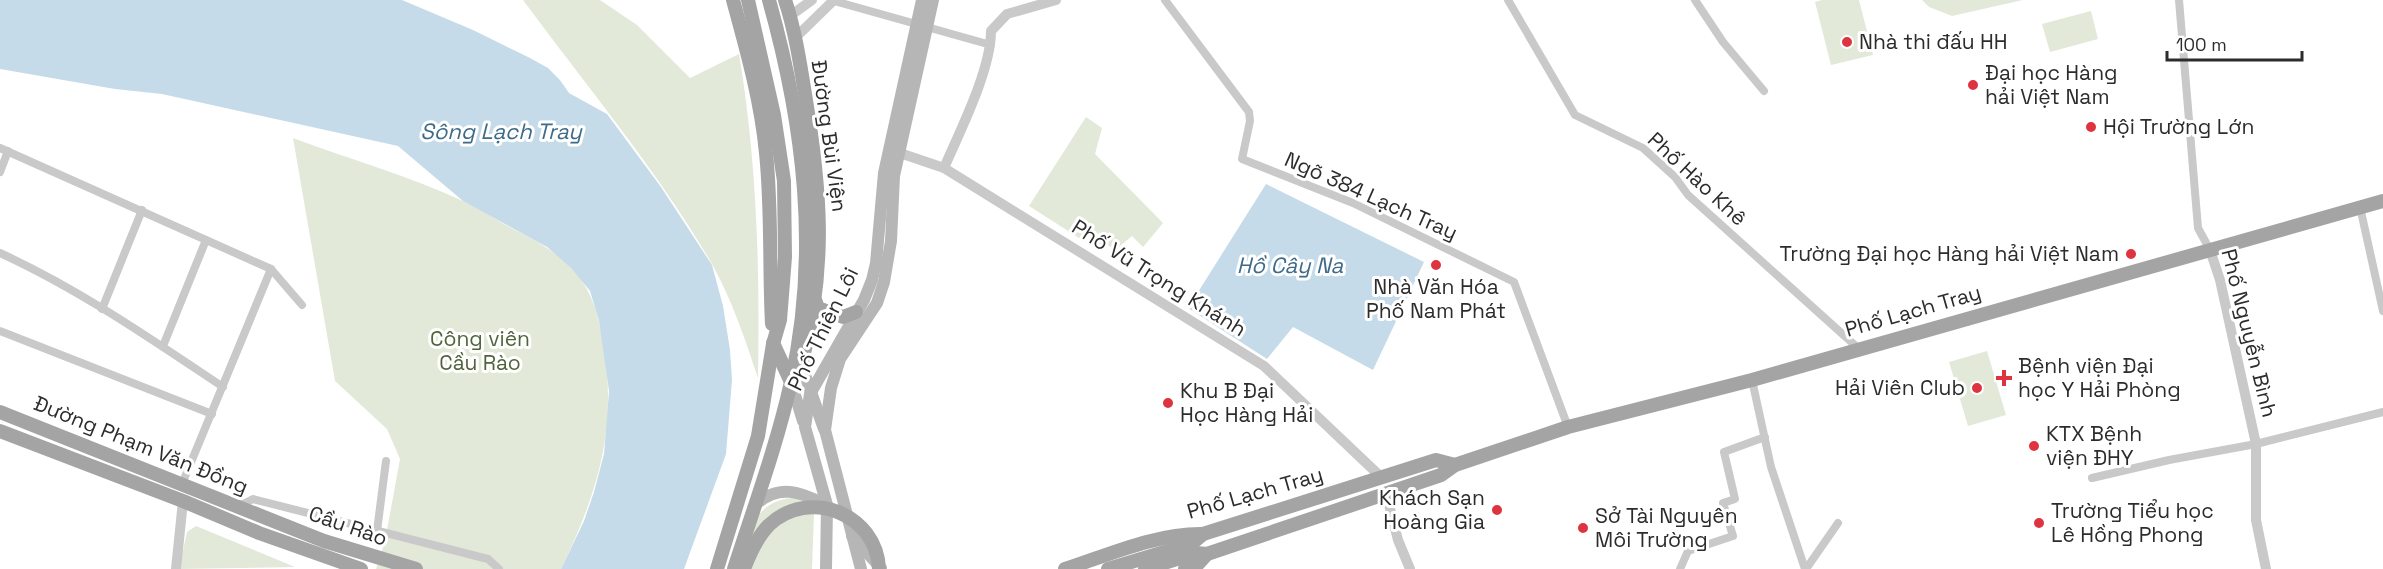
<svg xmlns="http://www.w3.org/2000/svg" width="2383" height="569" font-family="'Space Grotesk',sans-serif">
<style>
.green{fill:#e2e9d9}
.water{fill:#c6dbe9}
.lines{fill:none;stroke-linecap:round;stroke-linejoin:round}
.minor{stroke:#c9c9c9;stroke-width:8}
.tertiary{stroke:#c9c9c9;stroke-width:10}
.secondary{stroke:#b6b6b6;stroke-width:12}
.primary{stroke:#a4a4a4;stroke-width:14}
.primary-bridge{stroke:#a4a4a4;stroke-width:14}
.poi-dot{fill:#dd343f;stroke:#fff;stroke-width:2}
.labels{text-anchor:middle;stroke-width:6;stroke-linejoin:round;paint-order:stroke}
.poi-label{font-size:21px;fill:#2c2c2c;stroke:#fff;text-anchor:start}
.street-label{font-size:21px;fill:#2c2c2c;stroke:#fff}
.park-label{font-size:21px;fill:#4e653c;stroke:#fff}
.water-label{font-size:22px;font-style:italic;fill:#3e6b89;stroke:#fff}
</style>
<rect width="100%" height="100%" fill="#fff"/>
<!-- green -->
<g class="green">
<path d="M523 0H600L637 25 690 78 739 54C757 161 760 269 758 378 745 339 732 300 712 264 660 174 585 84 523 0Z"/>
<polygon points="1822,0 1859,0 1873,55 1831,65 1815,2"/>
<polygon points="1922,0 2023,0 1952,16 1929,7"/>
<polygon points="2091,11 2098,39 2050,52 2042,24"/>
<polygon points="1086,117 1102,128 1095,154 1163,223 1143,247 1132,236 1115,250 1105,243 1098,250 1029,206"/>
<path d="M293 138C349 159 409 176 463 201 480 209 495 219 511 228 533 239 554 250 571 268 592 289 598 314 603 342 618 428 598 492 561 569H376L385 541 400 459 387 429 335 381Z"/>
<polygon points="1987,351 2006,415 1968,426 1949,362"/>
<path d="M792 498 805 502 814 513 812 569H737C749 537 751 502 792 498Z"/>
<polygon points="196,526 295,567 179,569 187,532"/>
</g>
<!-- water -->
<g class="water">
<polygon points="0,0 402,0 473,30 530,58 548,68 560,80 569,93 607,114 661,187 712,265 723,306 730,350 732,380 726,454 684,569 561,569 584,521 594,492 604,454 609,391 599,321 590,291 571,268 547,247 463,201 398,146 162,94 115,89 0,69"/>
<polygon points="1266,184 1424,262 1373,370 1293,327 1267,359 1188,308"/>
</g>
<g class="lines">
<!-- minor -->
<g class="minor">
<polyline points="1165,0 1249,112 1250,121 1242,159 1353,203 1514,282 1568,427"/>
<polyline points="1508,0 1575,115 1643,148 1675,177 1688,195 1858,348"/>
<polyline points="1695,0 1723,42 1764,91"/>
<polyline points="2179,0 2198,228 2210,250"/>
<polyline points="834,1 991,45"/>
<polyline points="0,148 271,269 302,305"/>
<polyline points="0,172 8,151"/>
<polyline points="2360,207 2383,311"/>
<path d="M0 253C79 289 151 339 223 387"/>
<polyline points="102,309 142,210"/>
<polyline points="0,331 212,414"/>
<polyline points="163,346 206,240"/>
<polyline points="1752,380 1771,467 1805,569"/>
<polyline points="2092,478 2169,460 2256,444 2383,412"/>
<polyline points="182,484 271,269"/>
<polyline points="239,506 253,499 488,559 499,569"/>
<polyline points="377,531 386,461"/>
<polyline points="1680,569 1688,551 1733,536 1723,503 1735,499 1724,452 1765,437"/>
<polyline points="1806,569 1838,523"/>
</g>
<!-- tertiary -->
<g class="tertiary">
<polyline points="790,16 812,0"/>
<polyline points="794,39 834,0"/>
<polyline points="891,150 944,168 1264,366 1381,477"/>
<path d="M944 168C960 131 991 70 991 31L1007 14 1056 0"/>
<polyline points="2210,250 2220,280 2256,444 2256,520 2266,569"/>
<polyline points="1386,493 1398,540 1410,569"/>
<polyline points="176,569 183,501"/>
</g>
<!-- secondary -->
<g class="secondary">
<polyline points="798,355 824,429"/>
<polyline points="791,382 803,421"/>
<path d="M755 505C779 483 800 492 827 505"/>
<polyline points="852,536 881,568"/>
<polyline points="826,569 827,505 805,427 810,394 864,300 872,280 876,263 884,173 922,0"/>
<polyline points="861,569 825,430 831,388 840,359 877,303 884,282 891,241 894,176 933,0"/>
</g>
<!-- primary -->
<g class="primary">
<path d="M733 0C747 51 761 101 766 153 772 210 769 267 772 324"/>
<path d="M785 0C795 30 800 63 805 94 821 190 827 267 802 362"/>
<polyline points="815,300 818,308 843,317 856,312"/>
<polyline points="773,343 791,382"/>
<polyline points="0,412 324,541 416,569"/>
<polyline points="0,431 183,501 259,533 361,569"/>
<polyline points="717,569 758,436 773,344 780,320 785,257 784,181 774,115 748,0"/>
<path d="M734 569C754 507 777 445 791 382 820 253 804 125 769 0"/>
<path d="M1065 569C1108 555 1157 533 1203 534L1436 460 1455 465"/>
<polyline points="1108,569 1191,544 1203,534"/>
<polyline points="1145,569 1196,553 1207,554"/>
<polyline points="1185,569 1197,565 1207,554 1441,475 1455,465 1568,427 1752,380 2383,201"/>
</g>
<!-- primary-bridge -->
<path class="primary-bridge" d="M744 569C750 553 757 537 769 525 809 487 877 514 879 569"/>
</g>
<!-- markers -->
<g class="poi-dot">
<circle cx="1847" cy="42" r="6"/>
<circle cx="1973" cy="85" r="6"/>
<circle cx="2091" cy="127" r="6"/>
<circle cx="2131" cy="254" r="6"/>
<circle cx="1436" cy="265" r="6"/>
<path d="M2001 369h6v6h6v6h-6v6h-6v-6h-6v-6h6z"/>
<circle cx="1977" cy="388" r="6"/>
<circle cx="1168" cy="403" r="6"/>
<circle cx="2034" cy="446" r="6"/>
<circle cx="1497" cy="510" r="6"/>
<circle cx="2039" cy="523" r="6"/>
<circle cx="1583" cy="528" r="6"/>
</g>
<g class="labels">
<!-- poi labels -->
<g class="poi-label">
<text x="1859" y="49">Nhà thi đấu HH</text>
<text x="1985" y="80">Đại học Hàng<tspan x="1985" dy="24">hải Việt Nam</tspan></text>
<text x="2103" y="134">Hội Trường Lớn</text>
<text x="2119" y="261" text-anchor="end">Trường Đại học Hàng hải Việt Nam</text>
<text x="1436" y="294" text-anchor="middle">Nhà Văn Hóa<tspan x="1436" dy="24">Phố Nam Phát</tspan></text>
<text x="2018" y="373">Bệnh viện Đại<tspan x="2018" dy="24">học Y Hải Phòng</tspan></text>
<text x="1965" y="395" text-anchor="end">Hải Viên Club</text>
<text x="1180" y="398">Khu B Đại<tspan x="1180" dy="24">Học Hàng Hải</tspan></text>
<text x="2046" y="441">KTX Bệnh<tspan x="2046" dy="24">viện ĐHY</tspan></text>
<text x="1485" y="505" text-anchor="end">Khách Sạn<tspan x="1485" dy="24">Hoàng Gia</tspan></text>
<text x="2051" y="518">Trường Tiểu học<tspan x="2051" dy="24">Lê Hồng Phong</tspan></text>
<text x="1595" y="523">Sở Tài Nguyên<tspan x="1595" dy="24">Môi Trường</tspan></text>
</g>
<!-- street labels -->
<g class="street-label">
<text transform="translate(829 136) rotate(82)" y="7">Đường Bùi Viện</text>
<text transform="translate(1697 179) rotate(43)" y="7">Phố Hào Khê</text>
<text transform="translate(1371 196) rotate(24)" y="7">Ngõ 384 Lạch Tray</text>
<text transform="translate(1159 278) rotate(32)" y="7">Phố Vũ Trọng Khánh</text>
<text transform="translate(1913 311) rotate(-16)" y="7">Phố Lạch Tray</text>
<text transform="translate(823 329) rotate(-64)" y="7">Phố Thiên Lôi</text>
<text transform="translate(2249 333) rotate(76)" y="7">Phố Nguyễn Bình</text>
<text transform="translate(141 445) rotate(22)" y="7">Đường Phạm Văn Đồng</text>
<text transform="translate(1255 493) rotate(-16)" y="7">Phố Lạch Tray</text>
<text transform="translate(348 526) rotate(19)" y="7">Cầu Rào</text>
</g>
<!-- park labels -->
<g class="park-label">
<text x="480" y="346">Công viên<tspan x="480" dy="24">Cầu Rào</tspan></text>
</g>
<!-- water labels -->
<g class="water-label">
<text x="501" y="139">Sông Lạch Tray</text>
<text x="1290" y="273">Hồ Cây Na</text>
</g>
</g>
<!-- scale -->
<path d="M2167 51v9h135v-9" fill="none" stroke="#2c2c2c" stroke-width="3"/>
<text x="2176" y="51" font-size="18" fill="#2c2c2c" stroke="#ffffff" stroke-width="4.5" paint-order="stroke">100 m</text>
</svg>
